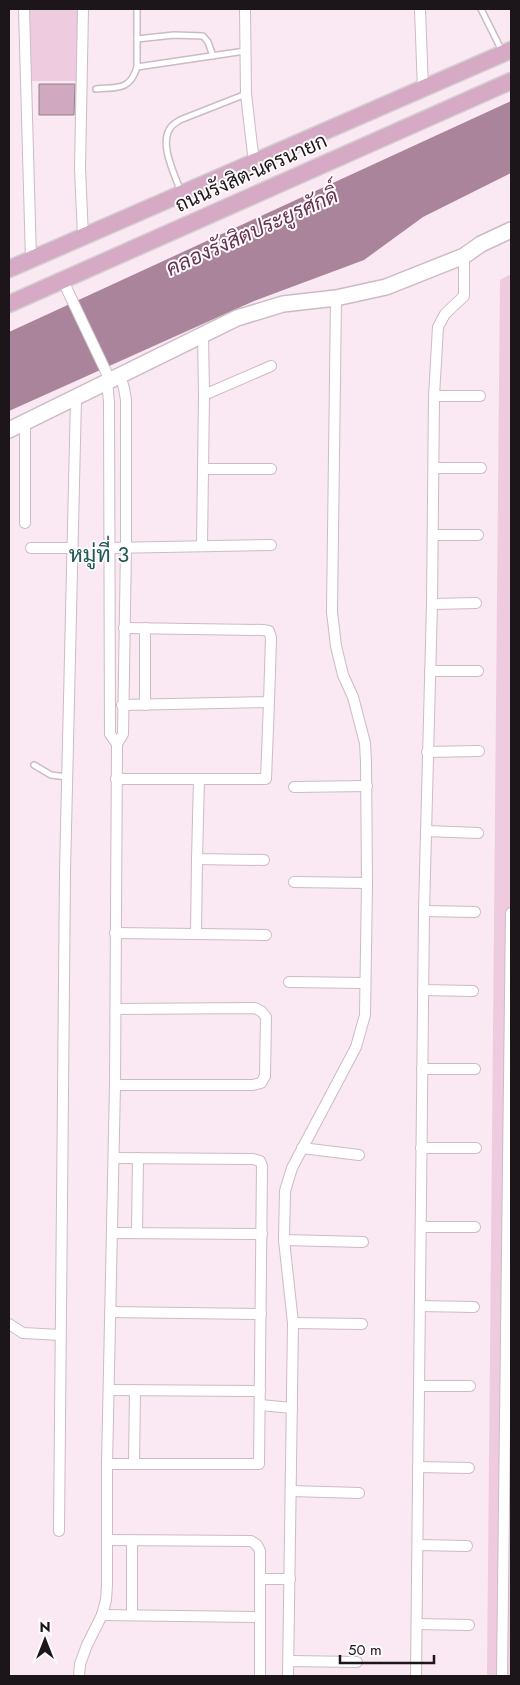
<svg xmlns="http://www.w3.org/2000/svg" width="520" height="1685" font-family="Jost,Sarabun,sans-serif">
  <rect width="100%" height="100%" fill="#fae8f3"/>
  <!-- green -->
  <g fill="#eecbdf">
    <rect x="25" y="9" width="54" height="72"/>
    <path d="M511 274V1676H487L500 280Z"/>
  </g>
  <!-- water -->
  <path fill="#a9849a" d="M511 101V173L423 217 364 260 254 301 9 411V332Z"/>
  <!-- building -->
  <path fill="#d0a8c0" stroke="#92828b" d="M39 84H75L74 115H39Z"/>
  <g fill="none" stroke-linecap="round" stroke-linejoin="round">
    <defs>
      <g id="lane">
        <path d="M481 9 502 51"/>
        <path d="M137 39 174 35 203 36 208 42 213 56"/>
        <path d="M137 67 245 51"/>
        <path d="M96 89C117 87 130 91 137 67V9"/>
        <path d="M181 192C175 175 158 143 171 127 173 124 177 122 180 120L246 94"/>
        <path d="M34 765 51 775 67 777"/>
      </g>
      <g id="street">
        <path d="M24 9 31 260"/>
        <path d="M83 9 80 168 83 237"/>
        <path d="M245 9 246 94 254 163"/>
        <path d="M420 9 423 90"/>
        <path d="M63 281 110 380"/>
        <path d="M203 335 204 395"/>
        <path d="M107 381 109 402 110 734 117 744"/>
        <path d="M434 396H480"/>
        <path d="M434 468H481"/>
        <path d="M204 469H271"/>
        <path d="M25 523V422"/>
        <path d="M433 535H478"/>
        <path d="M202 545 204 395 271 366"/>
        <path d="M31 548H72"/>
        <path d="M109 548 271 545"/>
        <path d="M432 604 476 603"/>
        <path d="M145 628V705"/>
        <path d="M430 671H478"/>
        <path d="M122 705 269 702 271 638 269 631 263 630 124 628"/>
        <path d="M427 752 479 751"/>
        <path d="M116 779H266L269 702"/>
        <path d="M199 779 197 859 264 860"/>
        <path d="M294 787 367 786"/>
        <path d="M426 831 478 833"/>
        <path d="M294 882 367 883"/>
        <path d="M424 911 475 912"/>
        <path d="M115 933 266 935"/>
        <path d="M196 934 197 859"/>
        <path d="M289 982 365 983"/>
        <path d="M423 990 473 991"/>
        <path d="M422 1069H475"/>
        <path d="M115 1085H253L261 1083 265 1076 266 1017 261 1011 255 1008 116 1009"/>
        <path d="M302 1148 359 1155"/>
        <path d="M421 1148H476"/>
        <path d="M421 1227H475"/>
        <path d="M112 1233 262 1234"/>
        <path d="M137 1233 138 1158"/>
        <path d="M284 1240 363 1242"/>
        <path d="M420 1306 474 1307"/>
        <path d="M110 1312 261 1314"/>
        <path d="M293 1323 362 1324"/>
        <path d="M9 1324 23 1333 60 1335"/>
        <path d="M419 1386H470"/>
        <path d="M109 1390 260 1391"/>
        <path d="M260 1405 292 1408"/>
        <path d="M107 1464H259L262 1166 260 1161 253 1159 114 1158"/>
        <path d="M134 1464 135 1390"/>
        <path d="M418 1467 469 1468"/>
        <path d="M291 1491 359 1493"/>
        <path d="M59 1531 65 872 76 398"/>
        <path d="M108 1540 251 1541 257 1545 260 1551V1676"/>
        <path d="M132 1541V1615"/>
        <path d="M418 1545 467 1546"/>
        <path d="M260 1579H290"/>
        <path d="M102 1615 260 1617"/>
        <path d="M417 1624 469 1625"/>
        <path d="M289 1661 357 1662"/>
        <path d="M79 1676 80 1664 87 1645 102 1615 106 1600 107 1585V1464L115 1085 117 744 123 734 126 548V400L124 388 120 376"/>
        <path d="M288 1676 293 1323 284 1240 285 1191 292 1168 356 1047 365 1015 367 883 366 761 365 743 353 697 343 675 336 646 332 612 336 298"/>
        <path d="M416 1676 424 911 432 604 434 396 438 327 445 314 464 296V256"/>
        <path d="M502 1676 511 913"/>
      </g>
      <path id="secondary" d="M9 430 237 318 283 304 336 298 386 287 464 256 481 244 511 230"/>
      <g id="primary">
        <path d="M9 269 511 50"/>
        <path d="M9 304 511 81"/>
      </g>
    </defs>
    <!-- lane casing -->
    <use href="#lane" stroke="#ccbbc5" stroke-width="8"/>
    <!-- street casing -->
    <use href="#street" stroke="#ccbbc5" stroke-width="12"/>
    <!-- secondary casing -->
    <use href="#secondary" stroke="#ccbbc5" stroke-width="18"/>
    <!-- primary casing -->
    <use href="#primary" stroke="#d2d0d1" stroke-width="19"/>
    <!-- lane -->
    <use href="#lane" stroke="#fff" stroke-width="5"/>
    <!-- street -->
    <use href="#street" stroke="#fff" stroke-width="10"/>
    <!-- secondary -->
    <use href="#secondary" stroke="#fff" stroke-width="15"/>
    <!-- primary -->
    <use href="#primary" stroke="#d6a9c5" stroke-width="16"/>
  </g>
  <g text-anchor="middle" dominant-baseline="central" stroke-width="4" stroke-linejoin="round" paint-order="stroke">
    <!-- street labels -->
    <g font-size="20" fill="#1c161a" stroke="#fefafc">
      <text transform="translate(251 173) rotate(-24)">ถนนรังสิต-นครนายก</text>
    </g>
    <!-- water labels -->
    <g font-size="21" font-style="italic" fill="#643253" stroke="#fefafc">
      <text transform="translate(252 232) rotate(-24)">คลองรังสิตประยูรศักดิ์</text>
    </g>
    <!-- quarter labels -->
    <g font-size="22" fill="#205a58" stroke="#fefafc">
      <text x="99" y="554">หมู่ที่ 3</text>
    </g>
  </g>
  <!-- border -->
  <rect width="520" height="1685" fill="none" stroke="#1c161a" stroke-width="20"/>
  <!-- north arrow -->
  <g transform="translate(45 1640)" stroke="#fefafc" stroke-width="4" paint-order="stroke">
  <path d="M0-4L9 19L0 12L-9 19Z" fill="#1c161a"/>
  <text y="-8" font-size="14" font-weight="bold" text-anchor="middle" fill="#1c161a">N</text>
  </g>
  <!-- scale -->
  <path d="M340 1655v8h94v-8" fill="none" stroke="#1c161a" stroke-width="2.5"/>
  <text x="348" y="1655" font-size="15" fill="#1c161a" stroke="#fefafc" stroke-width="4" paint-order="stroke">50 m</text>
</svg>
